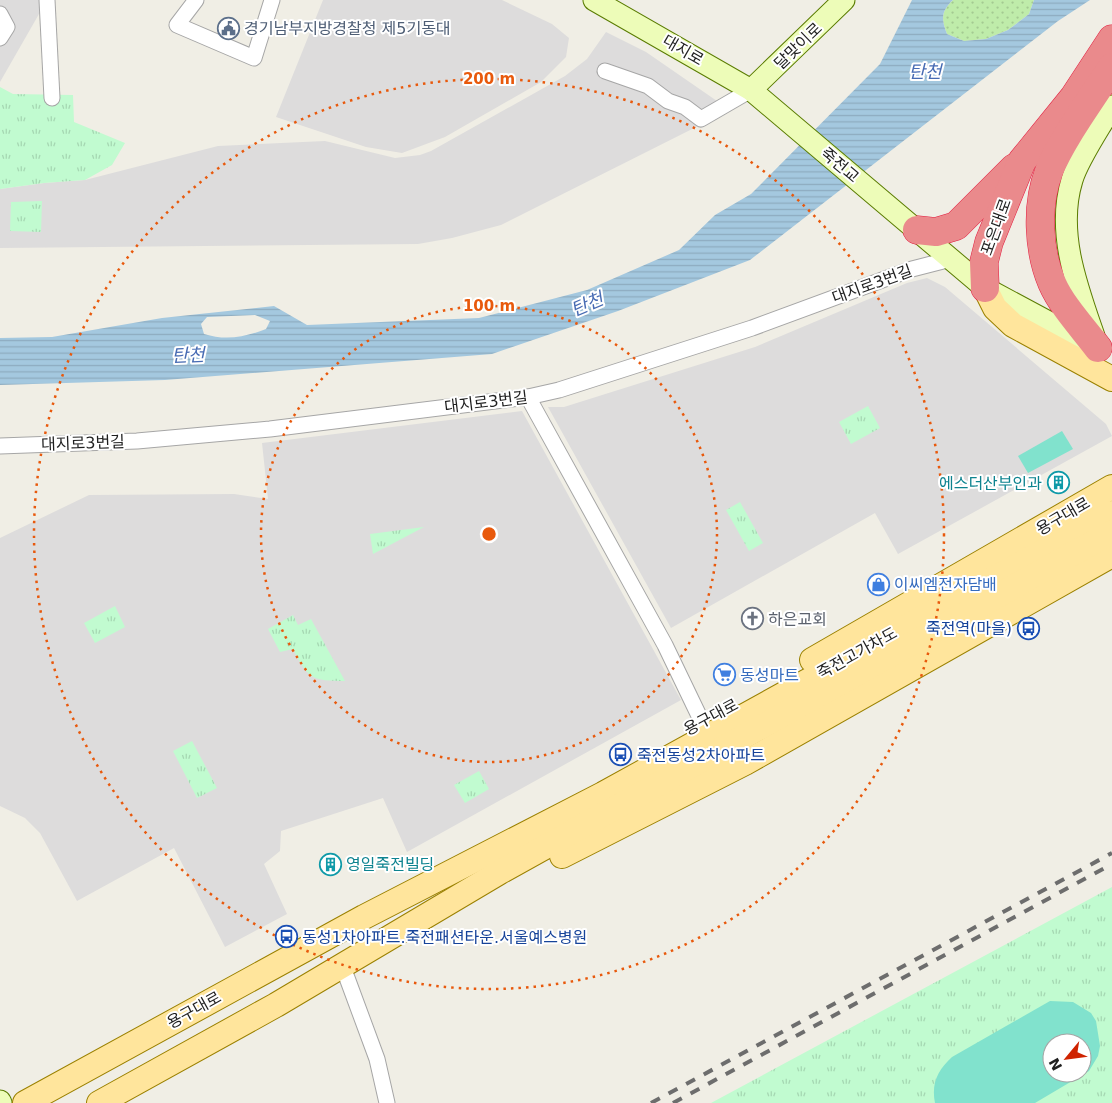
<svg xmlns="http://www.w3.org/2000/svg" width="1112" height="1103" font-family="'DejaVu Sans','Noto Sans KR',sans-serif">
  <defs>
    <pattern id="grass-dots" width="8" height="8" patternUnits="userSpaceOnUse" patternTransform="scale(1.25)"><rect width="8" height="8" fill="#bfecaa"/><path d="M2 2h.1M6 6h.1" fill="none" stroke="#a4ca92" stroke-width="1.8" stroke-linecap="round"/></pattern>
    <pattern id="park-tufts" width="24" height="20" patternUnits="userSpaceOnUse" patternTransform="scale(1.25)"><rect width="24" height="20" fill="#c1fbd0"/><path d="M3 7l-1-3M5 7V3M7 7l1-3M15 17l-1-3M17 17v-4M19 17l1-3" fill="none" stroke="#a5d7b2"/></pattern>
    <pattern id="water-rules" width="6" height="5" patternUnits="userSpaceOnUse" patternTransform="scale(1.25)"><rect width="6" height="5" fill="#a4c8df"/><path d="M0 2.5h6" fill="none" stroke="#8dabbf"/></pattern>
  </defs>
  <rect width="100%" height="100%" fill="#f0eee5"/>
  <!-- residential -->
  <g fill="#dddcdc">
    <path d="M0 0H47L0 82Z"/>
    <path d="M323 0H502L552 24 569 38 566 57 541 82 445 137 402 153 366 147 276 117Z"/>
    <path d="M606 32 646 52 730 110 501 225 452 238 418 244 0 248V189L44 183 85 180 218 146 325 141 395 158 420 155 431 151 565 76 587 59Z"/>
    <path d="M927 278 945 287 1106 424 1112 436 898 554 875 513 671 628 548 407H564L755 347 907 283Z"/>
    <path d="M522 411 681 700 407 852 383 798 281 831 280 851 264 864 287 914 225 947 174 848 77 901 40 833 25 818 0 806V538L89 495 234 494 268 499 262 443Z"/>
  </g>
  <!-- grass -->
  <path fill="url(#grass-dots)" d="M953 0H1034L1029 14 1008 30 986 39 964 41 947 34C941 19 941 11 953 0Z"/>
  <!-- park -->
  <g fill="url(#park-tufts)" fill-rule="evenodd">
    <path d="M0 87 13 94 73 95 74 122 125 143 112 165 85 180 44 183 0 189Z"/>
    <path d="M42 201 41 232 10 231 11 202Z"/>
    <path d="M868 406 880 428 851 444 839 422Z"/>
    <path d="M740 502 763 543 749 551 726 510Z"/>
    <path d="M424 527 373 554 370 534Z"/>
    <path d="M115 606 125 627 95 643 84 623Z"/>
    <path d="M293 615 298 625 311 619 345 681C312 681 308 679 293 649L280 652 268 629Z"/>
    <path d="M192 741 217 788 197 798 173 751Z"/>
    <path d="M479 771 489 789 465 803 454 785Z"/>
    <path d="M1112 887V1103H711ZM1052 1043H1082V1073H1052Z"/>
  </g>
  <!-- pitch -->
  <g fill="#81e2cd" fill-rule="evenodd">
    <path d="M1062 431 1073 449 1028 473 1018 456Z"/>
    <path d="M1050 1001 1073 1002 1091 1013 1096 1021 1100 1046 1098 1056 1089 1071 1035 1103H935C931 1083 938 1070 952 1057ZM1052 1043H1082V1073H1052Z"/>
  </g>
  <!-- water -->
  <path fill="url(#water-rules)" fill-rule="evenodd" d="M912 0H953C941 11 941 19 947 34L964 41 986 39 1008 30 1029 14 1034 0H1090L1058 21 750 260 618 311 492 354 165 380 0 385V338L52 337 162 318 274 306 307 325 479 318 587 290 679 250 715 215 751 194 880 64ZM255 315 270 321 266 329C245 337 226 341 204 334L201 324 207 317Z"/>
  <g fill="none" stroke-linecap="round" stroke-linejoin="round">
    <defs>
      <g id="street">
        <path d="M47 0 52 98"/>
        <path d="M196 0 177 25 254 58 272 0"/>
        <path d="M0 14 7 27 0 38"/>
        <path d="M605 71 648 86 668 101 685 107 701 119 751 90"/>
        <path d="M528 397 665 645 702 722"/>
        <path d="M0 446 137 441 270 429 528 397 559 390 752 328 912 269 951 259"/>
        <path d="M343 967 377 1059 387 1103"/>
      </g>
      <g id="secondary">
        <path d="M594 0 751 90 985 288 1093 346"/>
        <path d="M751 90 844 0"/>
        <path d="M1094 336C1077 287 1056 232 1072 180 1078 159 1101 126 1112 106"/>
        <path d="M0 1101 1 1103"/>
      </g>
      <g id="primary">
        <path d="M985 288 995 308 1013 325 1112 379"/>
        <path d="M812 660 1112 487"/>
        <path d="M562 856 745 763 1112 555"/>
        <path d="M25 1103 364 917 603 794 1112 513"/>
        <path d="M99 1103 276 1005 500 872 1112 532"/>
      </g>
      <g id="highway">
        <path d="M917 230 936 232 956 226 1014 168"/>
        <path d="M985 288 984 262 989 242 1022 161 1074 97 1112 39"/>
        <path d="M1098 348C1083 328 1062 306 1052 283 1038 250 1036 205 1049 171 1063 137 1092 99 1112 67"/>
      </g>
    </defs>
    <!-- street casing -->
    <use href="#street" stroke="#a6a6a6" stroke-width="17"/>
    <!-- secondary casing -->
    <use href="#secondary" stroke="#5a7c01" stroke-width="23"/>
    <!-- primary casing -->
    <use href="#primary" stroke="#9b8100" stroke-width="26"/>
    <!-- highway casing -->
    <use href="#highway" stroke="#e21f41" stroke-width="29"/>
    <!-- street -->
    <use href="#street" stroke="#fff" stroke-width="15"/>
    <!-- secondary -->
    <use href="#secondary" stroke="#edfcb8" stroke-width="21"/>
    <!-- primary -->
    <use href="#primary" stroke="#ffe59c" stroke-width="24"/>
    <!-- highway -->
    <use href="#highway" stroke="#ea8a8c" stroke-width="28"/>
    <!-- rail -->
    <g stroke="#6d6d6d" stroke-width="4" stroke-dasharray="10 10" stroke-linecap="butt">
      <path d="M651 1103 1112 853"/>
      <path d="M673 1103 1112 864"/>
    </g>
  </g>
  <!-- distance rings -->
  <g fill="none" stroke="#e8590c" stroke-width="2.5" stroke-dasharray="2.5 5">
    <circle cx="489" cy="534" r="228"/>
    <circle cx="489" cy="534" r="455"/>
  </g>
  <!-- icons -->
  <defs>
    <symbol id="civic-ring" viewBox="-11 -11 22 22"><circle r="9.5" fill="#fff" stroke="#5c6f8a" stroke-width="1.5"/><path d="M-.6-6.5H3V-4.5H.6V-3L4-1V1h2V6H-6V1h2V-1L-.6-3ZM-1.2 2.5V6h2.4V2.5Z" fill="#5c6f8a"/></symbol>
    <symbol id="building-ring" viewBox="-11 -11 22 22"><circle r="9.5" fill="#fff" stroke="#0f9aa8" stroke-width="1.5"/><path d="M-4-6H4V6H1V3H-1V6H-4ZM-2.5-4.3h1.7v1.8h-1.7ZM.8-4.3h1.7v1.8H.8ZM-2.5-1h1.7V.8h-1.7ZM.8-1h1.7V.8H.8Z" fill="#0f9aa8"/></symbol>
    <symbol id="shop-ring" viewBox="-11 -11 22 22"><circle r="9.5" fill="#fff" stroke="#3f7fe0" stroke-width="1.5"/><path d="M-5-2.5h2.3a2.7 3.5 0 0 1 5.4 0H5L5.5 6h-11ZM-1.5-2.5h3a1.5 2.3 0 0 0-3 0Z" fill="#3f7fe0"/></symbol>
    <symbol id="church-ring" viewBox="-11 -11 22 22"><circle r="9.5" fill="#fff" stroke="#6b7280" stroke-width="1.5"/><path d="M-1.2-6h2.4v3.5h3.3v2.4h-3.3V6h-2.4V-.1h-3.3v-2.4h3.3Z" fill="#6b7280"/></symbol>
    <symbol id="bus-ring" viewBox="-11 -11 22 22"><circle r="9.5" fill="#fff" stroke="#1a4fb4" stroke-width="1.5"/><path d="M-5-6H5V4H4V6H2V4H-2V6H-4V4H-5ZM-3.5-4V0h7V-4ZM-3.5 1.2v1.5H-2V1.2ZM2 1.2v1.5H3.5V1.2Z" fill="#1a4fb4"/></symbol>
    <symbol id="supermarket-ring" viewBox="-11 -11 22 22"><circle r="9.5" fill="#fff" stroke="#3f7fe0" stroke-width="1.5"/><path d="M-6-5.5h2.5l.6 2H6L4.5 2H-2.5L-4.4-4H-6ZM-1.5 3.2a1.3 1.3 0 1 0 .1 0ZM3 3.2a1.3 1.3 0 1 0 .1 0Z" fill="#3f7fe0"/></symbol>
  </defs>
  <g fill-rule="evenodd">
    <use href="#civic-ring" x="216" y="16" width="25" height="25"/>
    <use href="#building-ring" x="1046" y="470" width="25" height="25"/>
    <use href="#shop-ring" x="866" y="572" width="25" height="25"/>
    <use href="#church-ring" x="740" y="606" width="25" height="25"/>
    <use href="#bus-ring" x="1016" y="616" width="25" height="25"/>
    <use href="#supermarket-ring" x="712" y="662" width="25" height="25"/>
    <use href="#bus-ring" x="608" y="742" width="25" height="25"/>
    <use href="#building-ring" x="318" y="852" width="25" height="25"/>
    <use href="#bus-ring" x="274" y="924" width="25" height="25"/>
  </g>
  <g text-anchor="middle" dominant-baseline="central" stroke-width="4" stroke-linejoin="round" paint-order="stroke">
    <!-- service labels -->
    <g font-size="16" fill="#4e5e75" stroke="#fff" text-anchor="start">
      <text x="244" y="28">경기남부지방경찰청 제5기동대</text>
    </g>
    <!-- street labels -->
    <g font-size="16" fill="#1f1f1f" stroke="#fff">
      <text transform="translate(798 46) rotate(-44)">달맞이로</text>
      <text transform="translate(683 50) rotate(30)">대지로</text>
      <text transform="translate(840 165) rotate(40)">죽전교</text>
      <text transform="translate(996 227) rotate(-70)">포은대로</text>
      <text transform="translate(872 284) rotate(-20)">대지로3번길</text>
      <text transform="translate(486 402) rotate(-7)">대지로3번길</text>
      <text transform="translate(83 443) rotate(-2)">대지로3번길</text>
      <text transform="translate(1063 516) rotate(-30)">용구대로</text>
      <text transform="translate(857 653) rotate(-29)">죽전고가차도</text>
      <text transform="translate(711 717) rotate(-28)">용구대로</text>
      <text transform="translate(194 1010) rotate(-29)">용구대로</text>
    </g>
    <!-- culture labels -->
    <g font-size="16" fill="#0d838f" stroke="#fff" text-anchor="end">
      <text x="1042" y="483">에스더산부인과</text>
      <text x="346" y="864" text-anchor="start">영일죽전빌딩</text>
    </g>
    <!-- shop labels -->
    <g font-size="16" fill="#366cbe" stroke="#fff" text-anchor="start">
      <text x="894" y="584">이씨엠전자담배</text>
      <text x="740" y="675">동성마트</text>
    </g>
    <!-- worship labels -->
    <g font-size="16" fill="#5b616d" stroke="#fff" text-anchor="start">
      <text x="768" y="619">하은교회</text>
    </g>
    <!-- transit labels -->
    <g font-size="16" fill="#164399" stroke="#fff" text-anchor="start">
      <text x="1012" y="628" text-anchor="end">죽전역(마을)</text>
      <text x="637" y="755">죽전동성2차아파트</text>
      <text x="302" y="937">동성1차아파트.죽전패션타운.서울예스병원</text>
    </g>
    <!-- water labels -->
    <g font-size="18" font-style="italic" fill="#476bb3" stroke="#fff">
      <text x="925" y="71">탄천</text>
      <text transform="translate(587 304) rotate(-23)">탄천</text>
      <text transform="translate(188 355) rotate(-2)">탄천</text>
    </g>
  </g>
  <circle cx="489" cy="534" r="8" fill="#e8590c" stroke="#fff" stroke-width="2.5"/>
  <g font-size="15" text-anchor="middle" font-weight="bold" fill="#e8590c" stroke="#fff" stroke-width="4" stroke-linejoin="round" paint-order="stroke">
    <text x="489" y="84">200 m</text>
    <text x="489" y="311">100 m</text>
  </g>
  <!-- north arrow -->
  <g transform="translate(1067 1058) rotate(241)"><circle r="24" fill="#ffffff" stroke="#a5a5a5"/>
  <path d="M0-4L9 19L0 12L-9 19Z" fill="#cf2300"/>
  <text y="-8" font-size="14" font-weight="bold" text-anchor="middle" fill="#1f1f1f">N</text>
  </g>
</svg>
